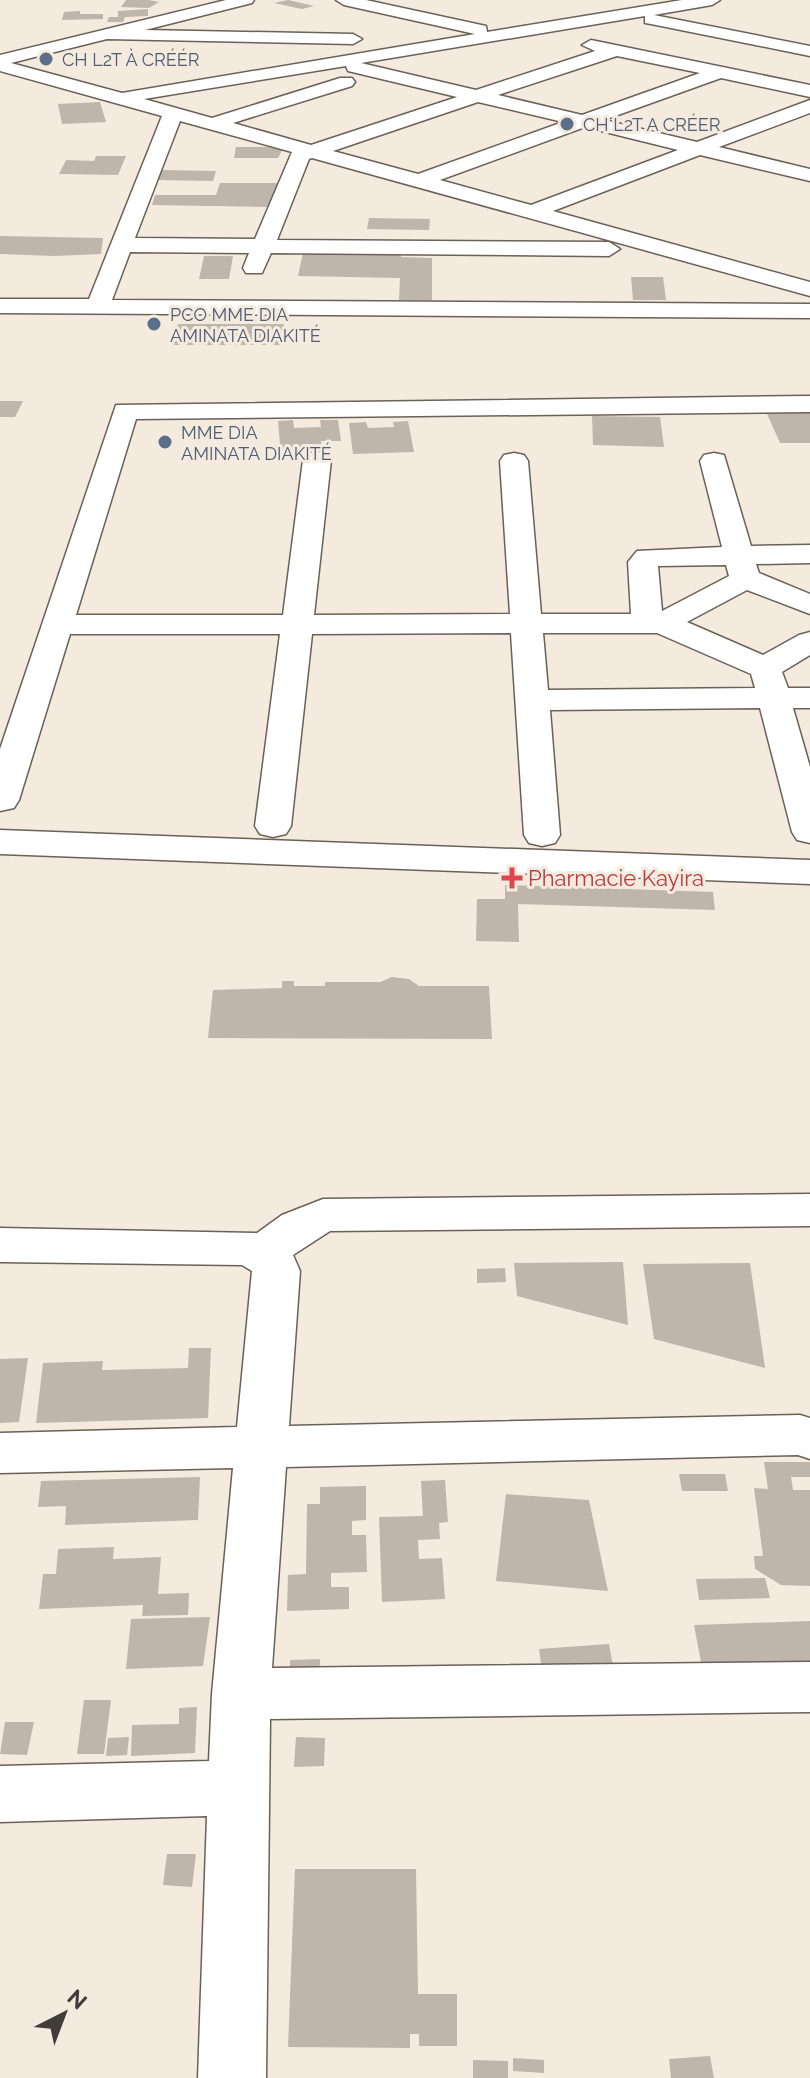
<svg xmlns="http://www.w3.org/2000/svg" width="810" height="2078" font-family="Raleway,sans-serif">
  <rect width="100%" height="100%" fill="#f4eade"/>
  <!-- building -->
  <g fill="#bfb5aa">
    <path d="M126 0H149L159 2 149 8 121 7Z"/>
    <path d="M288 0 314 6 302 9 274 3Z"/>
    <path d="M148 9V16L125 17 123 22H107L109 17H118V11Z"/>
    <path d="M80 11V14H103V19L62 20 64 12Z"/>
    <path d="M100 102 106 122 62 124 58 104Z"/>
    <path d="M236 147H271L282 150 278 158H234Z"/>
    <path d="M96 156H126L118 175 59 174 66 160 94 161Z"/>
    <path d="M161 170 216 171 213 181 156 180Z"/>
    <path d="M220 183H280L274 207 152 205 155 195H216Z"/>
    <path d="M369 218 430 219 429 230 367 229Z"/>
    <path d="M0 236 103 238 101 254 55 256 0 254Z"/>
    <path d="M303 253 401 254V257L432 258V300H399L400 278 298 276Z"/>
    <path d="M204 256H233L229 279H199Z"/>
    <path d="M631 277H663L666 300H633Z"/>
    <path d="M178 324H284L282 345H174Z"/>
    <path d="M0 401H23L15 417H0Z"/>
    <path d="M764 407H810V443H780Z"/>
    <path d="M592 416 660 417 664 447 593 445Z"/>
    <path d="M293 420 294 428 321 427 320 420H338L341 441H321L323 454 281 456 278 421Z"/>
    <path d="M408 421 414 452 353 454 349 423 366 422 368 428 394 427 393 422Z"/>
    <path d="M505 885 713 892 715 910 518 904 519 942 476 941 477 899H505Z"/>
    <path d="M392 977 409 979 419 986H489L492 1039 208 1038 213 990 282 988V981H294V986H325V982H380Z"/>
    <path d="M623 1262 628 1325 517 1296 514 1263Z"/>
    <path d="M750 1263 765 1368 654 1339 643 1264Z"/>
    <path d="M505 1268 506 1282 477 1283V1269Z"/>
    <path d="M189 1348H211L208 1418 36 1423 43 1363 103 1361 102 1370 188 1368Z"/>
    <path d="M28 1358 19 1422 0 1423V1359Z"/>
    <path d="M764 1462H810V1477H791L793 1490H810V1586L781 1585 755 1569 754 1556H763L754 1488 768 1489Z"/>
    <path d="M679 1474H725L728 1491H682Z"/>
    <path d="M200 1477 198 1520 65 1525 66 1506 38 1507 41 1481Z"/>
    <path d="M445 1480 448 1522 439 1523 440 1539 418 1540 419 1559 442 1558 445 1599 382 1602 379 1517 423 1516 421 1481Z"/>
    <path d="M366 1486V1520L352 1521V1535H366L367 1572 331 1573V1587H349V1609L287 1611 288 1575 306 1574 307 1504H320V1487Z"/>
    <path d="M506 1494 589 1500 608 1591 496 1581Z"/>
    <path d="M114 1547 113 1559 161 1557 158 1594 189 1593 188 1615 142 1616 143 1605 39 1609 43 1574H56L58 1549Z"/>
    <path d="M765 1578 770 1598 699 1600 696 1579Z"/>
    <path d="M210 1617 203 1666 126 1669 131 1619Z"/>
    <path d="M810 1621V1675L704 1678 694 1625Z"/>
    <path d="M609 1644 614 1671 543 1677 539 1649Z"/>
    <path d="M320 1659 319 1686 290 1687V1660Z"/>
    <path d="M84 1700H111L104 1754H77Z"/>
    <path d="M197 1707 195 1753 131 1756 132 1725 179 1724V1708Z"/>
    <path d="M5 1722H34L27 1755 0 1754Z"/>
    <path d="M129 1737 127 1755 106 1756 108 1738Z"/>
    <path d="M296 1737 325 1738 324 1766 294 1767Z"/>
    <path d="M167 1854H196L192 1887 163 1885Z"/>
    <path d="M295 1869H416L418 1994H457V2046H419V2034H410V2048L288 2047Z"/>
    <path d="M710 2056 714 2078H671L669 2059Z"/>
    <path d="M513 2058 544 2060V2073L513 2071Z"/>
    <path d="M473 2060 508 2061V2078H473Z"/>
  </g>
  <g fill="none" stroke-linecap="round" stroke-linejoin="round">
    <defs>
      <g id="minor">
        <path d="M226 0H254L252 3 145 30 353 34 362 39 353 44 107 39 11 63 122 93 475 34 344 5 336 0H366L486 26 487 32 682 0H720L712 5 654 15 810 46V56L651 24 645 23V16L361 63 476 90 595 51 582 45 591 40 810 85V97L721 78 604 120 697 142 810 100V113L719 147 810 169V181L700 155 553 211 810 282V296L312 158 309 159 277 240 609 242 620 249 609 256 271 253 262 273H246L243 268 249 253 130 252 112 300 810 304V318L0 313V299H89L162 116 0 71V55ZM617 56 700 73 582 115 498 95ZM346 66 348 71 457 97 311 145 233 123 352 86 355 82 352 78H340L212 118 144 99ZM478 102 563 122 418 174 333 151ZM180 121 292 152 255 239 135 238ZM585 127 678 150 531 205 440 180Z"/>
        <path d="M810 396V412L136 419 76 615H283L303 460 307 454 317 452 327 454 331 460 314 615 510 614 500 461 504 455 514 453 524 455 528 461 541 614H631L628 562 637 551 722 547 700 461 704 455 714 453 724 455 751 546 810 545V563L756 564 759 573 810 594V614L747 590 687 622 763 655 799 635 810 632V655L782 672 788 688H810V708H793L810 767V843L797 840 792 832 760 708 550 710 560 835 555 843 542 846 529 843 524 835 511 633 312 634 291 826 286 834 273 837 260 834 255 826 280 634H70L19 800 14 808 0 811V749L116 405ZM726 565 729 576 662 611 658 566ZM543 633H657L751 674 755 688 548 690Z"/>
        <path d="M810 1194V1226L330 1231 293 1255 300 1271 289 1426 800 1415 810 1418V1459L798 1455 286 1467 272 1668 810 1662V1712L270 1719 266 2078H198L207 1816 0 1822V1766L209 1761 212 1694 233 1468 0 1473V1433L237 1427 252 1271 242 1265 0 1262V1228L257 1233 282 1215 323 1199Z"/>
      </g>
      <path id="tertiary" d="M0 830 810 860V884L0 854Z"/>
    </defs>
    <!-- minor casing -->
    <use href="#minor" stroke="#6a6157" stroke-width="3"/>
    <!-- tertiary casing -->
    <use href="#tertiary" stroke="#6a6157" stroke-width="3"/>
    <!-- minor -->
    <use href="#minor" fill="#fff" fill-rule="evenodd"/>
    <!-- tertiary -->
    <use href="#tertiary" fill="#fff" fill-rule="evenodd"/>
  </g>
  <!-- markers -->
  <g fill="#5c6f8a" stroke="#f4eade" stroke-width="3">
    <circle cx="46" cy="59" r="8"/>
    <circle cx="567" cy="124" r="8"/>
    <circle cx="154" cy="324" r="8"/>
    <circle cx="165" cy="442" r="8"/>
  </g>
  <path fill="#e0444e" stroke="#f4eade" stroke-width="3" d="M508 866h8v8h8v8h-8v8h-8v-8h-8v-8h8z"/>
  <g text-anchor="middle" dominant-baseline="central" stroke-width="6" stroke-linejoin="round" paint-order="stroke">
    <!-- far-service labels -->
    <g font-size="18" fill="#4e5e75" stroke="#f4eade" text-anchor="start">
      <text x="62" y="59">CH L2T À CRÉÉR</text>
      <text x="583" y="124">CH L2T A CRÉER</text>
      <text x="170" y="314">PCO MME DIA<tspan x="170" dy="21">AMINATA DIAKITÉ</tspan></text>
      <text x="181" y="432">MME DIA<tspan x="181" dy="21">AMINATA DIAKITÉ</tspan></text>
    </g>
    <!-- health labels -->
    <g font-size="22" fill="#be3a42" stroke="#f4eade" text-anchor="start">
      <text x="528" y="878">Pharmacie Kayira</text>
    </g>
  </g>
  <!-- north arrow -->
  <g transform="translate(64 2014) rotate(42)" stroke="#f4eade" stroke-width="6" paint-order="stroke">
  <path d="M0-6L14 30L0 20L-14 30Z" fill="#403c37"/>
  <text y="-12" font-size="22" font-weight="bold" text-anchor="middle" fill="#403c37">N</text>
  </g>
</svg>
